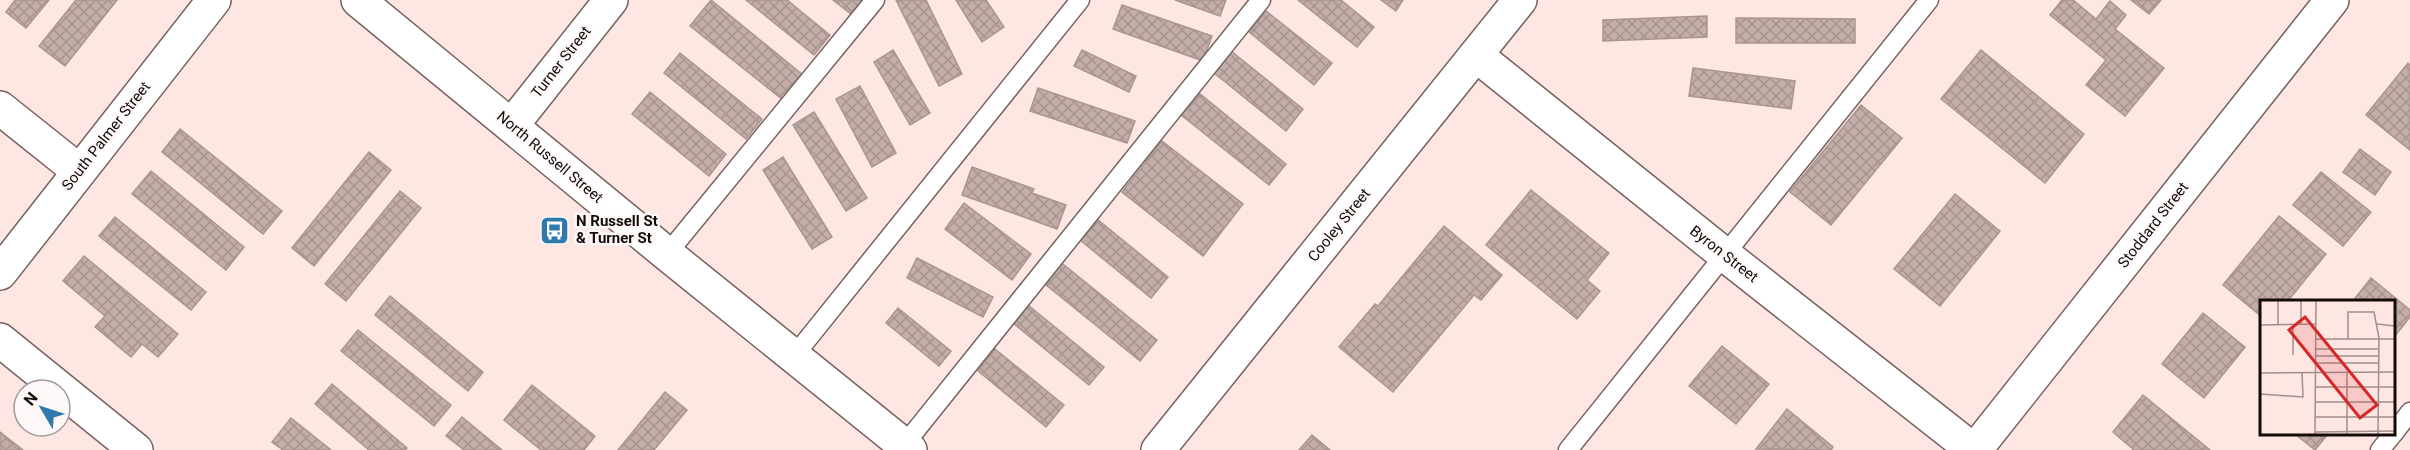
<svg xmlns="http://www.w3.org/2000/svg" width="2410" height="450" font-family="Roboto,sans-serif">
  <defs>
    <pattern id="building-cross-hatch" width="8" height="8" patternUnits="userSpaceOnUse" patternTransform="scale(1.5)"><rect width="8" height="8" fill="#c3ada8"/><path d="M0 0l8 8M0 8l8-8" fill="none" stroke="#a7948f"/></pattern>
  </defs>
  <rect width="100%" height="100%" fill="#fee6e2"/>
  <!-- building -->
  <g fill="url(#building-cross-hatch)" stroke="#ab9591" stroke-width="1.5">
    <path d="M15 0H49L26 28 6 12Z"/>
    <path d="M76 0H117L65 66 39 46Z"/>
    <path d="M711 0 803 75 783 100 690 26Z"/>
    <path d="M746 0H787L830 35 814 55Z"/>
    <path d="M833 0H864L852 15Z"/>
    <path d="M896 0H926L962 74 939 86Z"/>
    <path d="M956 0H986L1004 27 982 42Z"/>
    <path d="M1175 0H1226L1220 16Z"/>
    <path d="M1298 0H1341L1374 27 1357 47Z"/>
    <path d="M1381 0H1403L1396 11Z"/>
    <path d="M2062 0H2073L2096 19 2110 1 2126 15 2115 29 2164 68 2125 116 2086 85 2106 60 2050 15Z"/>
    <path d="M2131 0H2161L2149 14Z"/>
    <path d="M1122 5 1212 36 1203 61 1113 29Z"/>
    <path d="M1266 11 1332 63 1314 85 1249 32Z"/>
    <path d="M1707 16V37L1603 41V20Z"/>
    <path d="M1736 18 1855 19V43H1736Z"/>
    <path d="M893 50 930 113 910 125 874 62Z"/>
    <path d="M1082 50 1136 76 1129 92 1074 66Z"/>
    <path d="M1981 50 2084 134 2045 183 1941 99Z"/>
    <path d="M1231 51 1303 109 1286 131 1214 73Z"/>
    <path d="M680 53 762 119 746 139 664 73Z"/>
    <path d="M2408 63 2410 65V150L2366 115Z"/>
    <path d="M1693 68 1795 81 1791 109 1689 96Z"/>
    <path d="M860 86 896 153 872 167 836 99Z"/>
    <path d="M1038 88 1135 121 1127 143 1030 111Z"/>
    <path d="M650 92 726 154 709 176 632 114Z"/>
    <path d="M1199 93 1286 164 1269 185 1181 115Z"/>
    <path d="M1861 105 1902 138 1831 225 1790 192Z"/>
    <path d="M814 112 867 198 846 211 793 125Z"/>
    <path d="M180 129 282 211 263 234 162 152Z"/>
    <path d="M1162 141 1243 204 1203 256 1122 192Z"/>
    <path d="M2360 149 2391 172 2375 195 2343 172Z"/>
    <path d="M369 152 391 170 314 266 292 248Z"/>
    <path d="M783 157 832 237 812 249 763 170Z"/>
    <path d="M972 167 1034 189 1032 193 1066 205 1057 229 962 195Z"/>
    <path d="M151 171 244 247 226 270 132 194Z"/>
    <path d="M2321 172 2371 212 2343 246 2293 205Z"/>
    <path d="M1531 190 1609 253 1587 280 1600 291 1577 319 1486 245Z"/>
    <path d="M400 191 421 208 346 301 325 284Z"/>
    <path d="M1955 194 2000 231 1940 306 1894 269Z"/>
    <path d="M964 203 1031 254 1012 280 945 229Z"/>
    <path d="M2279 216 2326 254 2287 302H2262V317L2223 285Z"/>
    <path d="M115 217 206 292 191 310 99 236Z"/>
    <path d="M1097 219 1168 277 1151 298 1080 240Z"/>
    <path d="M1444 226 1502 275 1481 300 1474 295 1393 392 1339 347 1375 304 1378 306Z"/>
    <path d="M84 256 178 334 158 357 142 344 131 357 95 327 105 316 63 281Z"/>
    <path d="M917 258 993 297 983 317 907 278Z"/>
    <path d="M1058 260 1157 340 1140 361 1041 281Z"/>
    <path d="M2371 278 2410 310V317L2394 337V302H2352Z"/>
    <path d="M390 296 483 372 468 391 375 315Z"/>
    <path d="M1028 305 1104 367 1089 385 1013 323Z"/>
    <path d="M898 308 951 351 939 366 886 323Z"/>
    <path d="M2203 313 2245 347 2204 398 2162 364Z"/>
    <path d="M358 330 451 405 434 426 341 351Z"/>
    <path d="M1722 346 1769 384 1736 424 1689 386Z"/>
    <path d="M995 349 1064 405 1046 427 978 371Z"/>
    <path d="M332 384 407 448 405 450H369L315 404Z"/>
    <path d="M532 385 595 436 584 450H541L504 420Z"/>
    <path d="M665 392 687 410 654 450H618Z"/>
    <path d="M2143 395 2210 450H2134L2113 432Z"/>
    <path d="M1787 409 1833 447 1831 450 1756 449Z"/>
    <path d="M462 417 502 450H464L446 436Z"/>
    <path d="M291 418 331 450H283L272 442Z"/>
    <path d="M0 432 23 450H0Z"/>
    <path d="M2295 434H2328L2315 450Z"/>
    <path d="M1312 435 1330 450H1299Z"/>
  </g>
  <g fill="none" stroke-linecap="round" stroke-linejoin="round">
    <defs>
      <g id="lane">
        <path d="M667 254 875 0"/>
        <path d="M794 356 1080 0"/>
        <path d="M2394 433 2410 412"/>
        <path d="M904 445 1261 0"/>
        <path d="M1568 450 1929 0"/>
        <path d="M2380 450 2393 434"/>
      </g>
      <g id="street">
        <path d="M1476 55 1725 255 1973 450"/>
        <path d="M0 108 79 171"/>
        <path d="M512 125 611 0"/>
        <path d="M0 273 214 0"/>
        <path d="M0 340 136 450"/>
        <path d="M1158 450 1520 0"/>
        <path d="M1975 450 2332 0"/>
      </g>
      <path id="secondary" d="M358 0 667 254 910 450"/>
    </defs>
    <!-- lane casing -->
    <use href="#lane" stroke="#76625e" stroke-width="21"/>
    <!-- street casing -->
    <use href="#street" stroke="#76625e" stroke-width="36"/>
    <!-- secondary casing -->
    <use href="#secondary" stroke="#76625e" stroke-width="36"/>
    <!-- lane -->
    <use href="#lane" stroke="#fff" stroke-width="18"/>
    <!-- street -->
    <use href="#street" stroke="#fff" stroke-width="33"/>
    <!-- secondary -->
    <use href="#secondary" stroke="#fff" stroke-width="33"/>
  </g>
  <!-- icons -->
  <defs>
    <symbol id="bus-square" viewBox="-11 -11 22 22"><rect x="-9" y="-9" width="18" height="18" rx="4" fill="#2f79ad" stroke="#fdf8f7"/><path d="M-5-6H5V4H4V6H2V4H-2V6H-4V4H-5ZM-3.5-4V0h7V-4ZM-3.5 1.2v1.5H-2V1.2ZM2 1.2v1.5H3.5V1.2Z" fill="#fff"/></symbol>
  </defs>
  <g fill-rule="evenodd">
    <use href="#bus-square" x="538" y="214" width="33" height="33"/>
  </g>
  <g text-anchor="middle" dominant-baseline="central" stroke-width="5" stroke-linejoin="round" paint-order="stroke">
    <!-- street labels -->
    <g font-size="15" fill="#140c0b" stroke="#fdf8f7">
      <text transform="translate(561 62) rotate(-52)">Turner Street</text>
      <text transform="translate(106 136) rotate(-52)">South Palmer Street</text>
      <text transform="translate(550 157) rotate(40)">North Russell Street</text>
      <text transform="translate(1339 225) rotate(-51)">Cooley Street</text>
      <text transform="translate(2153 225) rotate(-52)">Stoddard Street</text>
      <text transform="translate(1724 254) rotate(38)">Byron Street</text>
    </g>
    <!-- poi labels -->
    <g font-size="15" font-weight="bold" fill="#140c0b" stroke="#fdf8f7" text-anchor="start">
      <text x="576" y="221">N Russell St<tspan x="576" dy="17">&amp; Turner St</tspan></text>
    </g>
  </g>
  <!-- overview -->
  <g transform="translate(2260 300)">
    <rect width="135" height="135" fill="#fee6e2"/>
    <path fill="none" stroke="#a08f8c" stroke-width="1.5" d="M18 0V25M41 0V25M117 24 135 26M0 25 56 24M33 25V55M56 39H135M88 39V12H114L119 38 118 135M56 49H118M56 56H119M56 63H119M0 73 135 72M56 87H135M0 94 43 97 42 72M56 102H135M55 117H135M55 132 135 131M55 135 56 0M87 135V72"/>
    <path fill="#d62828" fill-opacity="0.15" stroke="#d62828" stroke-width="3" d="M45 17 117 105 100 118 29 30Z"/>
    <rect width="135" height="135" fill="none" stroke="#140c0b" stroke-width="3"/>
  </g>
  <!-- north arrow -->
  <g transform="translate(42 408) rotate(309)"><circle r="28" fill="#fdf8f7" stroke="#a09a99" stroke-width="1.5"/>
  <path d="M0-4.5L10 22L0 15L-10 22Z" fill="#2f79ad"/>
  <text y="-9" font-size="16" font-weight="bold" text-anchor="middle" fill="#140c0b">N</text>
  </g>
</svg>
